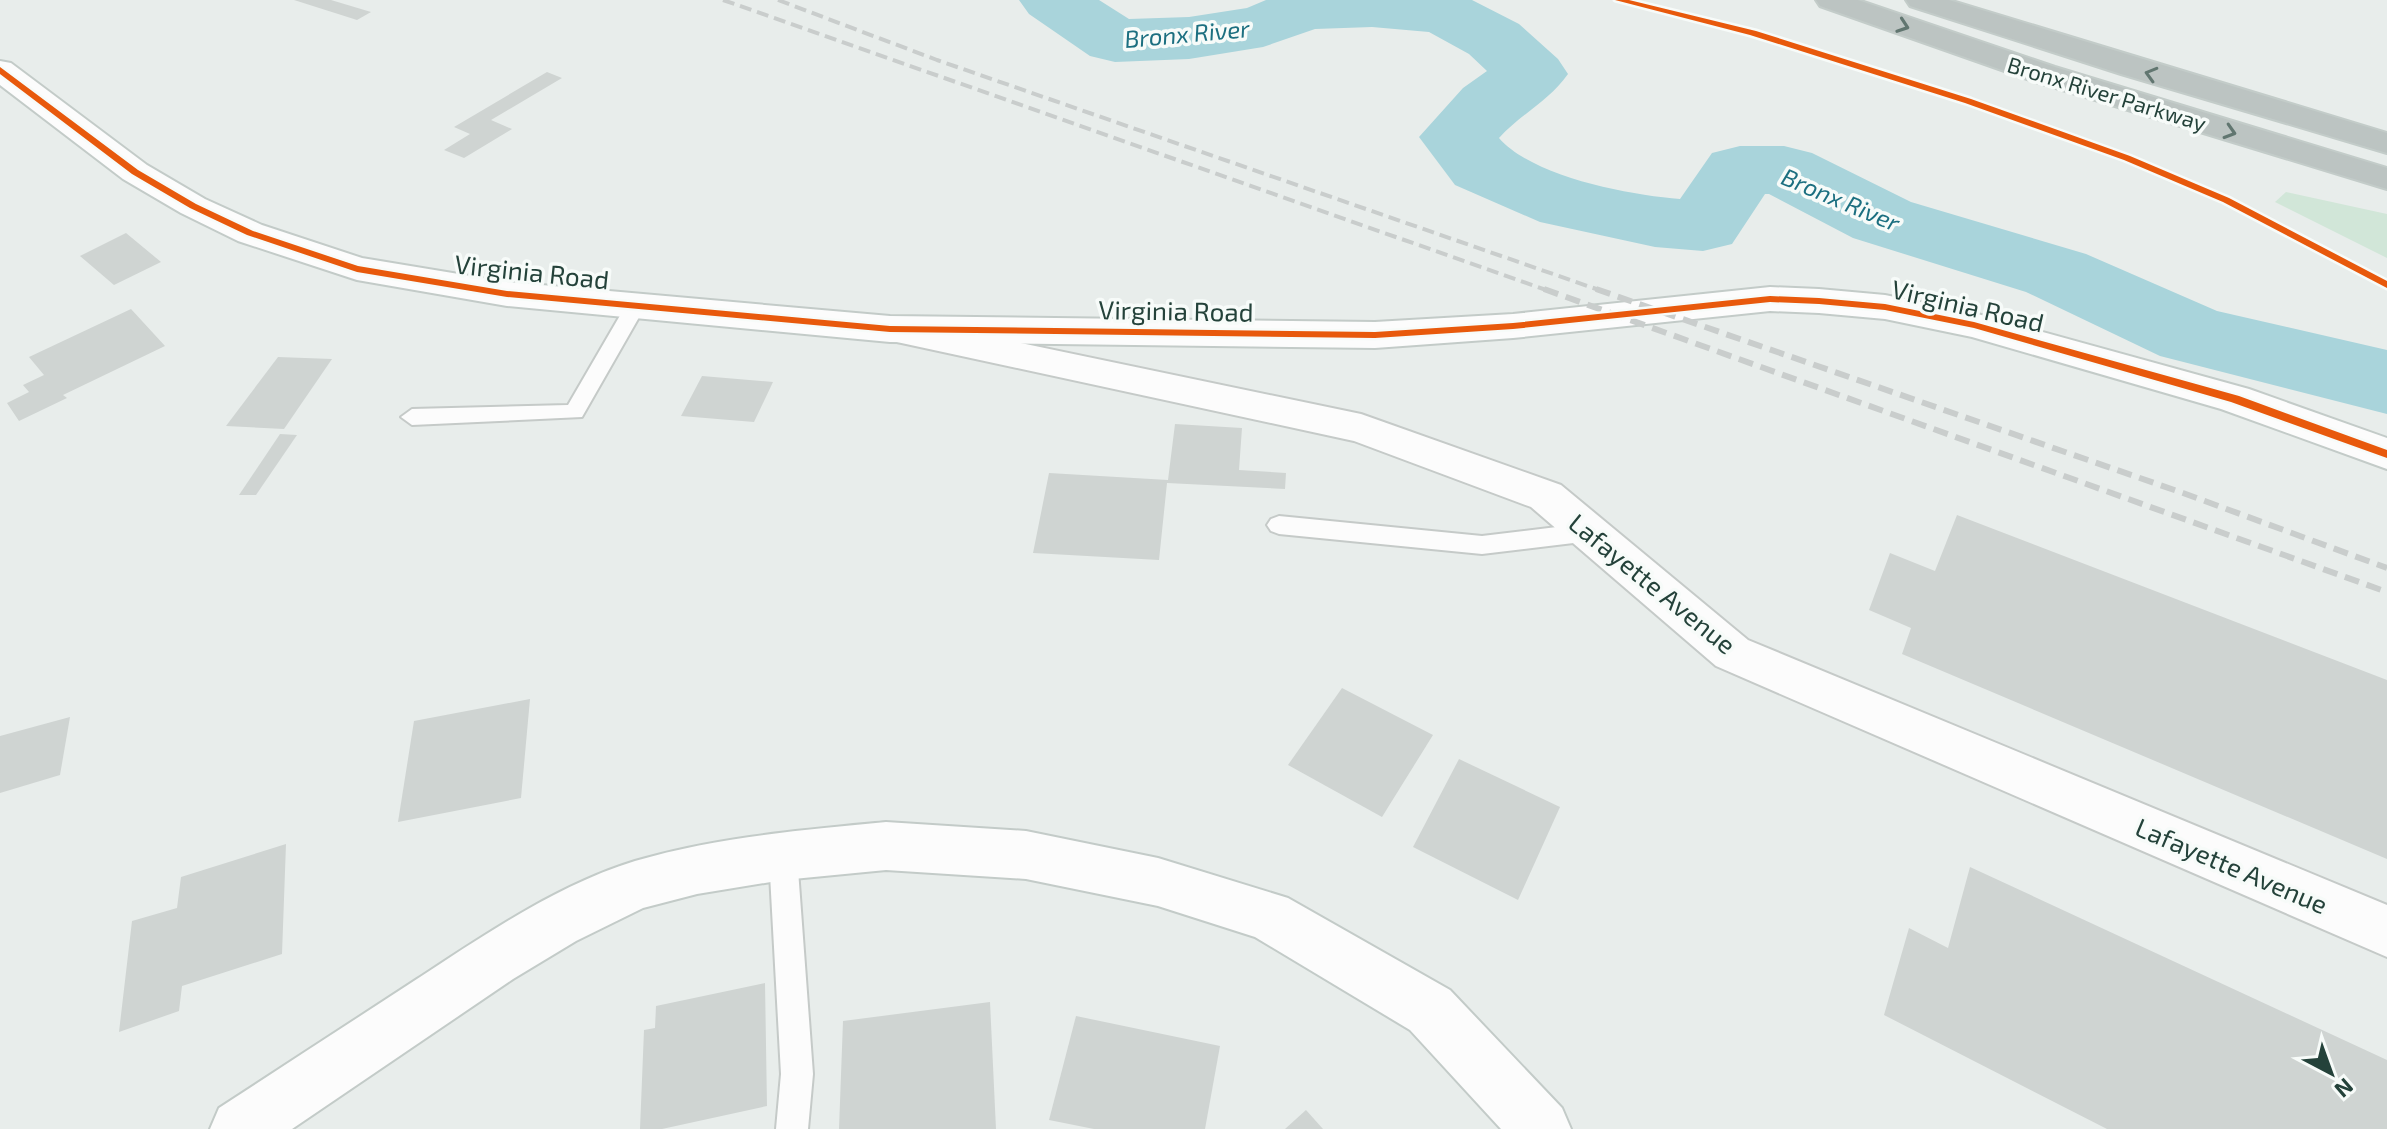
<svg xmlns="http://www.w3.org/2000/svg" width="2387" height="1129" font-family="'Exo 2',sans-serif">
  <rect width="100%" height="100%" fill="#e8edeb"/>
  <!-- green -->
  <path fill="#d1e6d8" d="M2286 192 2387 214V258L2275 202Z"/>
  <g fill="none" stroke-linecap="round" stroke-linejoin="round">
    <!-- river -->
    <path fill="#a9d4db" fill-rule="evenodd" d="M1019 0H1099L1129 19 1189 17 1247 8 1266 0H1472L1519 24 1558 59 1568 74C1550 100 1521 114 1499 138 1533 177 1629 195 1680 199L1712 153 1740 146H1784L1812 153 1911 202 2086 254 2217 311 2387 350V414L2160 356 2026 292 1853 238 1769 194H1765L1732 244 1703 251 1655 247 1540 222 1455 185 1419 137 1463 88 1487 71 1469 54 1429 32 1372 27 1315 29 1263 47 1189 59 1115 62 1090 56 1029 14Z"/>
  </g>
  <!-- building -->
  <g fill="#cfd4d2">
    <path d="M294 0H331L371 12 357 20Z"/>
    <path d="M547 72 562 78 491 120 512 129 464 158 444 150 470 134 454 127Z"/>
    <path d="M126 233 161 262 114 285 80 256Z"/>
    <path d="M131 309 165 346 63 395 67 398 19 421 7 403 29 392 23 385 44 375 29 357Z"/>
    <path d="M278 357 332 359 284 429 226 426Z"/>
    <path d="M702 376 773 382 754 422 681 416Z"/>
    <path d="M1175 424 1242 428 1239 470 1286 473 1285 489 1167 483 1159 560 1033 553 1049 473 1168 480Z"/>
    <path d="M280 434 297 435 256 495H239Z"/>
    <path d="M1957 515 2387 680V859L1902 654 1911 628 1869 610 1890 553 1935 571Z"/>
    <path d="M1342 688 1433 735 1382 817 1288 765Z"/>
    <path d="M530 699 521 798 398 822 414 721Z"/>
    <path d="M70 717 60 775 0 793V736Z"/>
    <path d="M1459 759 1560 807 1518 900 1413 847Z"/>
    <path d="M286 844 282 954 182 986 179 1011 119 1032 132 921 177 908 181 877Z"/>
    <path d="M1970 867 2387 1060V1129H2107L1884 1015 1909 928 1948 948Z"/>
    <path d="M765 983 767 1106 662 1129H640L644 1030 655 1028 656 1006Z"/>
    <path d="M990 1002 996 1129H839L843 1021Z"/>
    <path d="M1076 1016 1220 1046 1205 1129H1094L1049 1120Z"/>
    <path d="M1306 1110 1323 1129H1285Z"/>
  </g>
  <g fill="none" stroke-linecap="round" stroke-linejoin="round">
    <defs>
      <g id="lane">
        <path d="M636 298 646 305 582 417 412 425 401 417 412 409 568 405 629 300Z"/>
        <path d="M1279 516 1482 536 1590 523 1598 526 1602 532 1598 538 1590 541 1482 554 1279 534 1271 531 1267 525 1271 519Z"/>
        <path d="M783 843 793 847 797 856 813 1074 808 1129H776L781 1074 769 856 773 847Z"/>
      </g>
      <path id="street" d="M896 317 1361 414 1561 485 1748 640 2387 905V957L1716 666 1531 507 1354 441 883 339 877 330 883 321Z"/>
      <g id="secondary">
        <path d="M0 61 11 63 147 165 205 199 262 225 362 258 507 282 890 316 1375 322 1513 314 1770 287 1819 289 1885 295 1974 313 2249 389 2387 438V469L2221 409 1972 337 1885 319 1819 313 1770 311 1513 338 1375 348 890 342 507 306 357 280 238 241 181 213 123 179 0 85Z"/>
        <path d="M886 822 1026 831 1158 858 1288 898 1450 990 1562 1108 1571 1129H1501L1410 1030 1255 937 1158 906 1026 879 886 870 783 880 697 894 643 908 576 941 513 979 292 1129H210L219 1108C285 1065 351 1022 417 979 484 935 557 885 635 861 716 837 802 830 886 822Z"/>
      </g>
      <g id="highway">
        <path d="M1816 0H1858L2055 67 2387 168V189L2033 81 1820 6Z"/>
        <path d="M1906 0H1949L2387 133V153L2121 74 1910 6Z"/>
      </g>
    </defs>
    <!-- lane casing -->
    <use href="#lane" stroke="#c5cac8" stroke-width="4"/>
    <!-- street casing -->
    <use href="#street" stroke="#c5cac8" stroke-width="4"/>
    <!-- secondary casing -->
    <use href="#secondary" stroke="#c3cbc8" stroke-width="4"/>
    <!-- highway casing -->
    <use href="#highway" stroke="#c3ccc9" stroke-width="4"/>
    <!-- lane -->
    <use href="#lane" fill="#fcfcfc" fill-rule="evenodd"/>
    <!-- street -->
    <use href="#street" fill="#fcfcfc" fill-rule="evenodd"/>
    <!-- secondary -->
    <use href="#secondary" fill="#fcfcfc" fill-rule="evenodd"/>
    <!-- highway -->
    <use href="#highway" fill="#bcc4c2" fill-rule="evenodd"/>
    <!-- rail-far1 -->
    <g stroke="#c9cdcc" stroke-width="4" stroke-dasharray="12 6" stroke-linecap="butt">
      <path d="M723 0 1549 291"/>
      <path d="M778 0 937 60 1602 291"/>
    </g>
    <!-- rail -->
    <g stroke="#c9cdcc" stroke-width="6" stroke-dasharray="15 8" stroke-linecap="butt">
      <path d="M1544 289 2387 592"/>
      <path d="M1596 289 2183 493 2387 568"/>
    </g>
    <defs>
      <g id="cycleway">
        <path d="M1615 0H1629L1756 31 1971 99 2130 156 2229 198 2387 281V288L2223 202 2124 160 1965 103 1750 35Z"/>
        <path d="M0 67 138 170 196 204 253 231 358 266 507 291 890 326 1375 332 1513 323 1770 296 1819 298 1885 304 1974 322 2239 396 2387 450V458L2231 402 1974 328 1885 310 1819 304 1770 302 1513 329 1375 338 890 332 507 297 357 272 247 235 190 208 132 174 0 74Z"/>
      </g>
    </defs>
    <!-- cycleway casing -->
    <use href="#cycleway" stroke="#f7fbf9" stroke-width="5"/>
    <!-- cycleway -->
    <use href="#cycleway" fill="#e8590c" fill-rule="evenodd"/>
  </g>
  <!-- one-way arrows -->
  <defs><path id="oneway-chevron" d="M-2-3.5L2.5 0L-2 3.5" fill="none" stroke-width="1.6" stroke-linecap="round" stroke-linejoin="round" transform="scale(2)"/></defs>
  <g stroke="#617670">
    <use href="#oneway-chevron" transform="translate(1903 26) rotate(19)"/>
    <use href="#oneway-chevron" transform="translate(2151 74) rotate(-164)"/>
    <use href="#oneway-chevron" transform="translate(2230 132) rotate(17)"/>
  </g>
  <g text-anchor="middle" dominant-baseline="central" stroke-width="7" stroke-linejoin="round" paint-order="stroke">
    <!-- far-street labels -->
    <g font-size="22" fill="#24423a" stroke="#f7fbf9">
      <text transform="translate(2107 93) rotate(17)">Bronx River Parkway</text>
    </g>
    <!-- far-water labels -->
    <g font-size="24" font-style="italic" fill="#1c6f80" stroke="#f7fbf9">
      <text transform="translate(1187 33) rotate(-5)">Bronx River</text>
      <text transform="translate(1841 199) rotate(23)">Bronx River</text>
    </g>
    <!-- street labels -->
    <g font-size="26" fill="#24423a" stroke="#f7fbf9">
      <text transform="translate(532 271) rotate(6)">Virginia Road</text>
      <text transform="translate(1968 305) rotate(13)">Virginia Road</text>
      <text transform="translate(1176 310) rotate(1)">Virginia Road</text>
      <text transform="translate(1653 583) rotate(39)">Lafayette Avenue</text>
      <text transform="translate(2232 865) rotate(23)">Lafayette Avenue</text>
    </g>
  </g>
  <!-- north arrow -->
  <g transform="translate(2331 1073) rotate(139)" stroke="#f7fbf9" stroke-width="6" paint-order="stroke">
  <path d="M0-6L14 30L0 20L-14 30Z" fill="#24423a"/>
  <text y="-12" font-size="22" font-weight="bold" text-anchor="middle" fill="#24423a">N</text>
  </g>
</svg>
